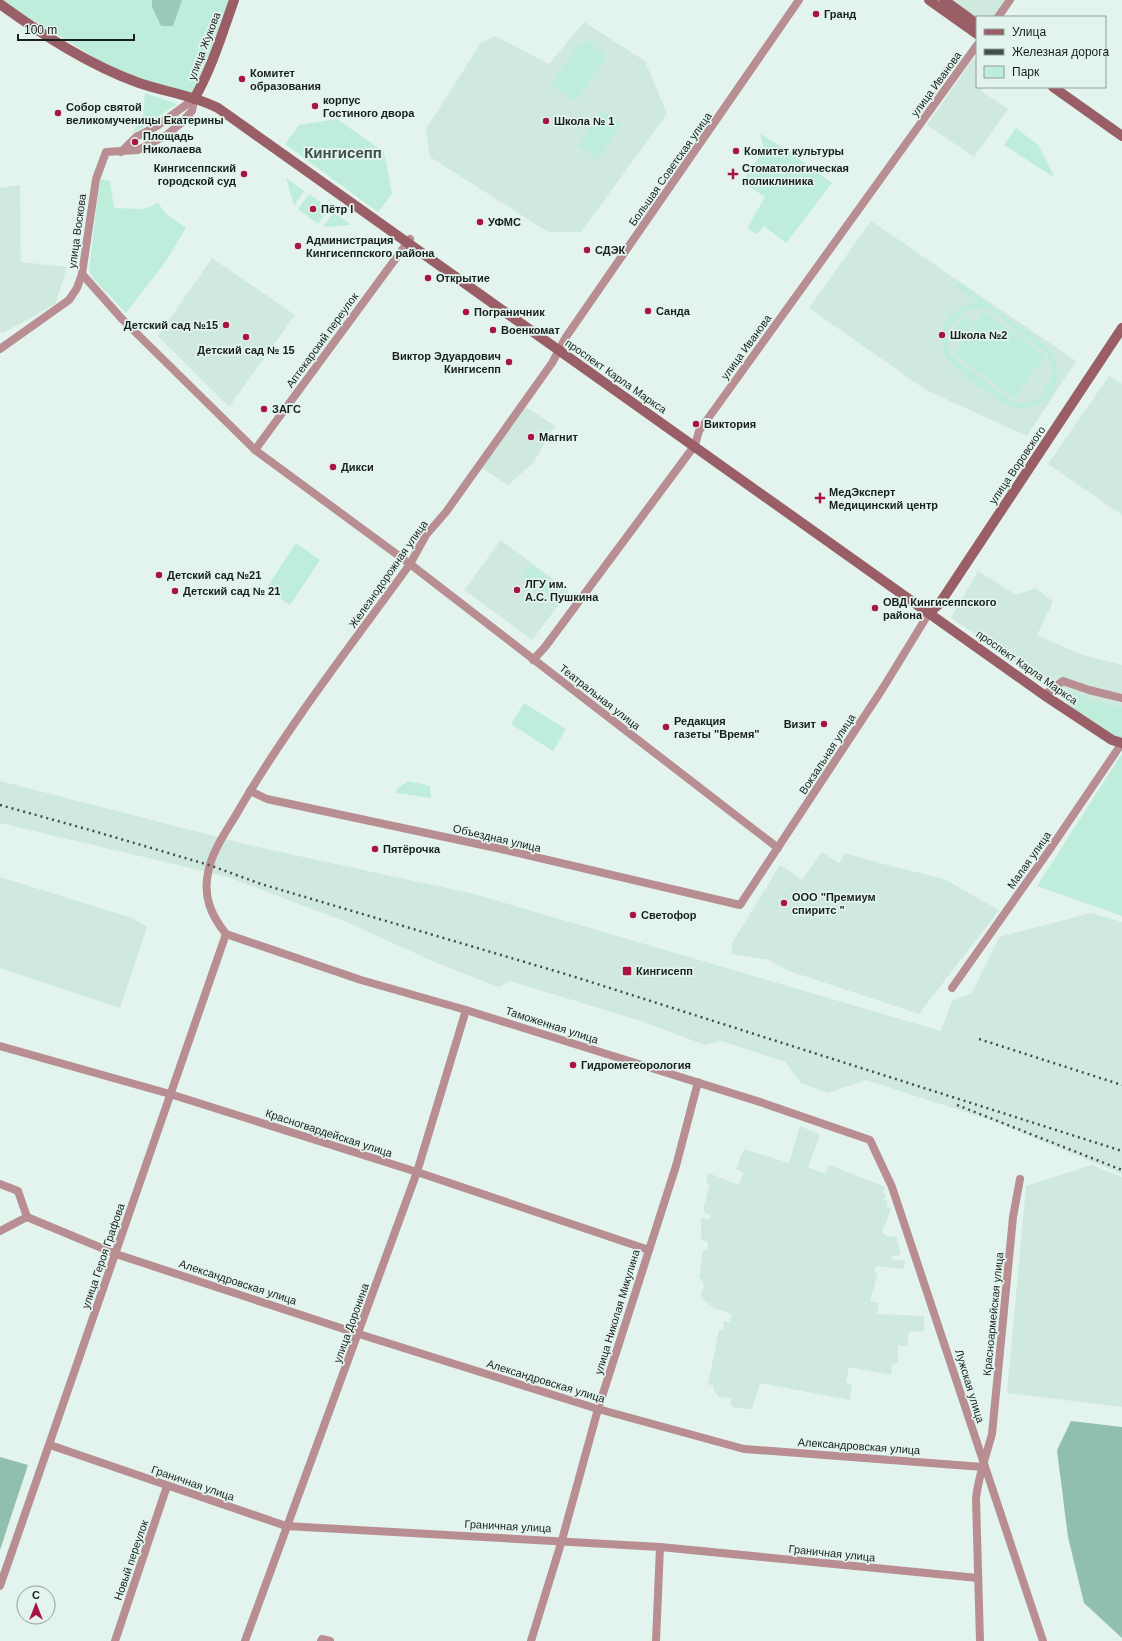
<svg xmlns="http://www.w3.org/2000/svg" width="1122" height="1641" font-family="Helvetica,sans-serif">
  <rect width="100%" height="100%" fill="#e2f4ed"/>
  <!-- built -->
  <g fill="#cfe9df">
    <path d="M929 0H1011L998 17H977V34Z"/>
    <path d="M584 22 645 61 667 114 581 232H548L430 157 426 129 481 43 495 36 549 64Z"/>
    <path d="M974 58 977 60V87H984L981 91 1008 109 974 157 927 125Z"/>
    <path d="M20 185 21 262 67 267 55 304 3 333 0 332V188Z"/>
    <path d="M871 221 1076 361 1027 436 926 390 809 308Z"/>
    <path d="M212 258 295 315 229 407 158 336Z"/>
    <path d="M1109 376 1122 384V515L1048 464Z"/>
    <path d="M526 407 555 426 533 463 508 485 482 468Z"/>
    <path d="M501 540 569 591 532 640 464 590Z"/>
    <path d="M978 571 1016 595 1036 588 1053 602 1037 635 1082 655 1122 665V737L1076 713 1058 691 951 618Z"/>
    <path d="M0 781 253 846 474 894 941 1031 952 1001 972 993 999 937 1091 913 1122 922V1174L993 1121 866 1080 828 1093 801 1083 785 1062 721 1041 705 1045 641 1021 510 981 499 987 439 964 349 923 228 877 0 823Z"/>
    <path d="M822 852 839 863 845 853 887 865 944 879 999 910 919 1014 786 970 769 960 732 954V943L780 865 802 880Z"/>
    <path d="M0 877 132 918 147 927 120 1008 0 968Z"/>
    <path d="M800 1126 820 1135 808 1167 825 1174 829 1165 885 1187 883 1193 886 1195 884 1200 888 1201 886 1207 891 1209 882 1232 888 1237 896 1236 901 1255 892 1256V1259L905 1261 904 1269 876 1266 874 1272 878 1273 870 1301 879 1303 877 1314 924 1316V1331L909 1332 907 1347 898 1345V1361L892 1365 891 1375 849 1367 846 1382 852 1385 850 1400 760 1383 752 1409 736 1408 731 1406V1398L719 1397 714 1391V1386L708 1384 719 1330 723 1331 724 1321 730 1322 732 1314 716 1309 705 1301 701 1294 704 1288 702 1279H699L703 1250 707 1251 708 1242 701 1239V1218L710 1220 711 1215 705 1213 703 1209 710 1185 706 1182 708 1173 739 1185 743 1173 736 1169 744 1149 789 1163Z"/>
    <path d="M1092 1165 1122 1177V1407L1007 1393 1026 1186Z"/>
  </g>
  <!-- green -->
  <g fill="#bfeddb" fill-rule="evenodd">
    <path d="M0 0H234L194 99 133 81Z"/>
    <path d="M588 41 605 54 604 61 577 99 571 100 555 88 552 82 580 43Z"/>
    <path d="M145 93 177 104 132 134 143 116Z"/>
    <path d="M601 111 621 125 597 160 577 146Z"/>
    <path d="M337 119 384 152 392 194 378 212 285 144 299 125Z"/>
    <path d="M1016 128 1038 145 1055 178 1004 145Z"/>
    <path d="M760 134 781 146 832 183 786 243 764 226 757 234 747 228 765 197 742 182 764 149Z"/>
    <path d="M286 178 304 191 294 206Z"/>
    <path d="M100 179 110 181 114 208 144 209 158 203 165 213 186 228 166 261 126 313 92 277 89 270Z"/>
    <path d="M309 194 329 208 318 224 298 209Z"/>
    <path d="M334 212 351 225 323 227Z"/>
    <path d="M958 282 1043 344C1068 365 1060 406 1024 408 1019 409 1014 408 1009 406 998 402 953 368 947 358 941 349 940 338 943 329 948 311 963 304 980 303L955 286ZM980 308 990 310 1048 354 1053 371 1051 380 1042 395 1034 400 1026 403 1012 402 951 356 947 343V337L951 324 967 310Z"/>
    <path d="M984 312 1045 356 1015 398 954 354Z"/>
    <path d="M964 316 973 322 960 340 951 334Z"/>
    <path d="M296 543 320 560 290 605 266 589Z"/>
    <path d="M531 565 554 582 545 594 522 576Z"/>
    <path d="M1061 688 1094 701 1122 707V737H1115L1076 713 1058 691Z"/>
    <path d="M524 703 566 729 553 751 511 724Z"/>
    <path d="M1121 755H1122V916L1037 886Z"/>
    <path d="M408 781 430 786 431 798 396 793 397 789Z"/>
  </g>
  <!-- forest -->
  <g fill="#91bfad">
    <path d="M1071 1421 1122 1427V1638L1084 1603 1068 1537 1057 1450Z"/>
    <path d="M0 1457 28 1465 0 1550Z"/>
  </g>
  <!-- water -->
  <path fill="#9ccab8" d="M152 0H182L173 26H161L152 7Z"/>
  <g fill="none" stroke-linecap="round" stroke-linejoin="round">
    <!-- street -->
    <g stroke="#b88e92" stroke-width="8">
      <path d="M998 17 1010 0"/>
      <path d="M121 152 136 137 157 126 194 99"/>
      <path d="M82 274 122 319 255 450 410 564 778 848"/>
      <path d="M0 349 69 300 77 288 82 274 96 179 106 152 138 150 165 136 180 124 192 111 194 99"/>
      <path d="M255 450 410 239"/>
      <path d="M533 660 545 647 695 445 699 431 977 45"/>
      <path d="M1044 695 1063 681 1089 690 1122 698"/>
      <path d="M250 791 267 799 501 849 740 905 883 688 929 613"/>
      <path d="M226 934 361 980 466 1010 763 1103 870 1140 892 1187 1043 1641"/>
      <path d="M226 934C211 915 203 897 208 873 212 849 229 828 240 808 290 723 352 644 410 564L426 535 446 512 552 363 566 337 799 0"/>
      <path d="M952 988 1048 852 1122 743"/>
      <path d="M0 1046 170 1094 417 1172 649 1250"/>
      <path d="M0 1184 18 1191 27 1217 116 1254 359 1334 598 1409 744 1449 983 1467"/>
      <path d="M0 1231 27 1217"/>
      <path d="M50 1445 286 1526 660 1547 978 1578"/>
      <path d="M0 1586 226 934"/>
      <path d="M115 1641 167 1486"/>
      <path d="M245 1641 417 1172 466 1010"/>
      <path d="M321 1641 322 1639 330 1641"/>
      <path d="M531 1641 562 1540 598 1409 676 1166 698 1082"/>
      <path d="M656 1641 660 1547"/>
      <path d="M980 1641 976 1499C978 1477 986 1456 992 1434L1013 1217 1020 1179"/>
    </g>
    <!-- secondary -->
    <g stroke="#9a5e66" stroke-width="10">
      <path d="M929 0 977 34"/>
      <path d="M944 0 977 24"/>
      <path d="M0 4C43 35 89 65 139 83 165 92 193 95 218 108L1044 695 1112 740 1122 743"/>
      <path d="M1053 87 1122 136"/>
      <path d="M194 99C212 68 222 34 234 0"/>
      <path d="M929 613 940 603 1122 328"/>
    </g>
    <!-- rail -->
    <g stroke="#454d4a" stroke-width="2.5" stroke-dasharray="2 4" stroke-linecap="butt">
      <path d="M0 805 90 830 209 865 261 884 572 976 1122 1151"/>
      <path d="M979 1039 1122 1085"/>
      <path d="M957 1105 1122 1170"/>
    </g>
  </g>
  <!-- markers -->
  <g fill="#a91443" stroke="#e2f4ed" stroke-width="1.5">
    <circle cx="816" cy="14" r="4"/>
    <circle cx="242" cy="79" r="4"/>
    <circle cx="315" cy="106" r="4"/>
    <circle cx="58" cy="113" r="4"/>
    <circle cx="546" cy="121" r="4"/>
    <circle cx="135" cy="142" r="4"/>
    <circle cx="736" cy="151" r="4"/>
    <circle cx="244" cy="174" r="4"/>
    <path d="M731 168h4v4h4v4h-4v4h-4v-4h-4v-4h4z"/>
    <circle cx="313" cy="209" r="4"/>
    <circle cx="480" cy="222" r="4"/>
    <circle cx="298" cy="246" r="4"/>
    <circle cx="587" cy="250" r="4"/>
    <circle cx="428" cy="278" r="4"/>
    <circle cx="648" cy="311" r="4"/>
    <circle cx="466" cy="312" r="4"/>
    <circle cx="226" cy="325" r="4"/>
    <circle cx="493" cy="330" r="4"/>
    <circle cx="942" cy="335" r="4"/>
    <circle cx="246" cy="337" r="4"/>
    <circle cx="509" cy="362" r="4"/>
    <circle cx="264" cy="409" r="4"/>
    <circle cx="696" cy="424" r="4"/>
    <circle cx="531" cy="437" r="4"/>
    <circle cx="333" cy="467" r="4"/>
    <path d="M818 492h4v4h4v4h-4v4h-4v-4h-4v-4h4z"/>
    <circle cx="159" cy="575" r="4"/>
    <circle cx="517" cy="590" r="4"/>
    <circle cx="175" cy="591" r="4"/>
    <circle cx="875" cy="608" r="4"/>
    <circle cx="824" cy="724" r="4"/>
    <circle cx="666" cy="727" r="4"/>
    <circle cx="375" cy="849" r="4"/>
    <circle cx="784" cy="903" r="4"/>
    <circle cx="633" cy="915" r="4"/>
    <rect x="622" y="966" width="10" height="10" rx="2"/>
    <circle cx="573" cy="1065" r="4"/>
  </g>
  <g text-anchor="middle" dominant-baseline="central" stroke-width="3.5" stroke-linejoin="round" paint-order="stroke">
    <!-- poi labels -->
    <g font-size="11" font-weight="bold" fill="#191f1d" stroke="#e2f4ed" text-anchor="start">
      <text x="824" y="14">Гранд</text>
      <text x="250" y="73">Комитет<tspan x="250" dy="13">образования</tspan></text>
      <text x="323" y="100">корпус<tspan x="323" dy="13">Гостиного двора</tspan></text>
      <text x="66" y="107">Собор святой<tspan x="66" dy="13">великомученицы Екатерины</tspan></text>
      <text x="554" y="121">Школа № 1</text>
      <text x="143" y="136">Площадь<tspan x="143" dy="13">Николаева</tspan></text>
      <text x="744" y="151">Комитет культуры</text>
      <text x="236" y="168" text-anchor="end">Кингисеппский<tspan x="236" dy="13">городской суд</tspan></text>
      <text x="742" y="168">Стоматологическая<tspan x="742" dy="13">поликлиника</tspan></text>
      <text x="321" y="209">Пётр I</text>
      <text x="488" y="222">УФМС</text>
      <text x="306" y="240">Администрация<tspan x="306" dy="13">Кингисеппского района</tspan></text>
      <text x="595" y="250">СДЭК</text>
      <text x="436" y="278">Открытие</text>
      <text x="656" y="311">Санда</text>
      <text x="474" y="312">Пограничник</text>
      <text x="218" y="325" text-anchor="end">Детский сад №15</text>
      <text x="501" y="330">Военкомат</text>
      <text x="950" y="335">Школа №2</text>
      <text x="246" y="350" text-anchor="middle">Детский сад № 15</text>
      <text x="501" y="356" text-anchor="end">Виктор Эдуардович<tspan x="501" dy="13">Кингисепп</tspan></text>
      <text x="272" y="409">ЗАГС</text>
      <text x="704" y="424">Виктория</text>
      <text x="539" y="437">Магнит</text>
      <text x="341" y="467">Дикси</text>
      <text x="829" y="492">МедЭксперт<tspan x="829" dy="13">Медицинский центр</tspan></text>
      <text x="167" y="575">Детский сад №21</text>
      <text x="525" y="584">ЛГУ им.<tspan x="525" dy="13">А.С. Пушкина</tspan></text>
      <text x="183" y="591">Детский сад № 21</text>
      <text x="883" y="602">ОВД Кингисеппского<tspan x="883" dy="13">района</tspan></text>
      <text x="674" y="721">Редакция<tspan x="674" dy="13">газеты "Время"</tspan></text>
      <text x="816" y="724" text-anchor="end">Визит</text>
      <text x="383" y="849">Пятёрочка</text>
      <text x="792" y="897">ООО "Премиум<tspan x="792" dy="13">спиритс "</tspan></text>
      <text x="641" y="915">Светофор</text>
      <text x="636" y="971">Кингисепп</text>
      <text x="581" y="1065">Гидрометеорология</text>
    </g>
    <!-- street labels -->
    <g font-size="11" fill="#191f1d" stroke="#e2f4ed">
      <text transform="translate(204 46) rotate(-69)">улица Жукова</text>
      <text transform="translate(936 84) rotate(-54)">улица Иванова</text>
      <text transform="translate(670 169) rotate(-55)">Большая Советская улица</text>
      <text transform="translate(77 231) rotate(-82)">улица Воскова</text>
      <text transform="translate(322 340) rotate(-54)">Аптекарский переулок</text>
      <text transform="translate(746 347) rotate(-54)">улица Иванова</text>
      <text transform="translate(616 376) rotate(35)">проспект Карла Маркса</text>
      <text transform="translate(1017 465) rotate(-56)">улица Воровского</text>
      <text transform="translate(388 574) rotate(-55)">Железнодорожная улица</text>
      <text transform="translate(1027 667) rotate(35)">проспект Карла Маркса</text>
      <text transform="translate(600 697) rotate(38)">Театральная улица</text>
      <text transform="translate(827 754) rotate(-57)">Вокзальная улица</text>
      <text transform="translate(497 838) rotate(13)">Объездная улица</text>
      <text transform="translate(1029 860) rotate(-55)">Малая улица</text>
      <text transform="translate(552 1025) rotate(18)">Таможенная улица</text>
      <text transform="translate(329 1133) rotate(18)">Красногвардейская улица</text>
      <text transform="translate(103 1256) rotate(-71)">улица Героя Графова</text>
      <text transform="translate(238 1282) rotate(18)">Александровская улица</text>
      <text transform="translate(617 1312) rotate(-73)">улица Николая Микулина</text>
      <text transform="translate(993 1314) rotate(-84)">Красноармейская улица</text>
      <text transform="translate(351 1323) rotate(-70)">улица Доронина</text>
      <text transform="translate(546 1381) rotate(17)">Александровская улица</text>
      <text transform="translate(970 1386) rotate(73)">Лужская улица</text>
      <text transform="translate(859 1446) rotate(4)">Александровская улица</text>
      <text transform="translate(193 1483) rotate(19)">Граничная улица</text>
      <text transform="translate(508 1526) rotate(3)">Граничная улица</text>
      <text transform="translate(832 1553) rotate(6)">Граничная улица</text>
      <text transform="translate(131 1560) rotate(-71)">Новый переулок</text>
    </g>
    <!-- district labels -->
    <g font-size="15" font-weight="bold" fill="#3f4e48" stroke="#e2f4ed">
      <text x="343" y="152">Кингисепп</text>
    </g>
  </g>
  <!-- legend -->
  <rect x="976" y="16" width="130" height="72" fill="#e2f4ed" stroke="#929f9a"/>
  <rect x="984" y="29" width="20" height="6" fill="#9a5e66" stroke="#929f9a"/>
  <text x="1012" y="36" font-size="12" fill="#191f1d">Улица</text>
  <rect x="984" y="49" width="20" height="6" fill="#454d4a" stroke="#929f9a"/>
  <text x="1012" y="56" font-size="12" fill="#191f1d">Железная дорога</text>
  <rect x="984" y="66" width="20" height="12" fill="#bfeddb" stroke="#929f9a"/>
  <text x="1012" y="76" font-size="12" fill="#191f1d">Парк</text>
  <!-- north arrow -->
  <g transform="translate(36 1605)"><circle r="19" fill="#e2f4ed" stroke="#929f9a"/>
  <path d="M0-3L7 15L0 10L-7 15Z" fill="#a91443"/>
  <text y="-6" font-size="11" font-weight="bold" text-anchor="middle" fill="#191f1d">С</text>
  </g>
  <!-- scale -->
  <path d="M18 34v6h116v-6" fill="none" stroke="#191f1d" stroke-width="2"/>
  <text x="24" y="34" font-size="12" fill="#191f1d" stroke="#e2f4ed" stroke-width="3" paint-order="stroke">100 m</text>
</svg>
